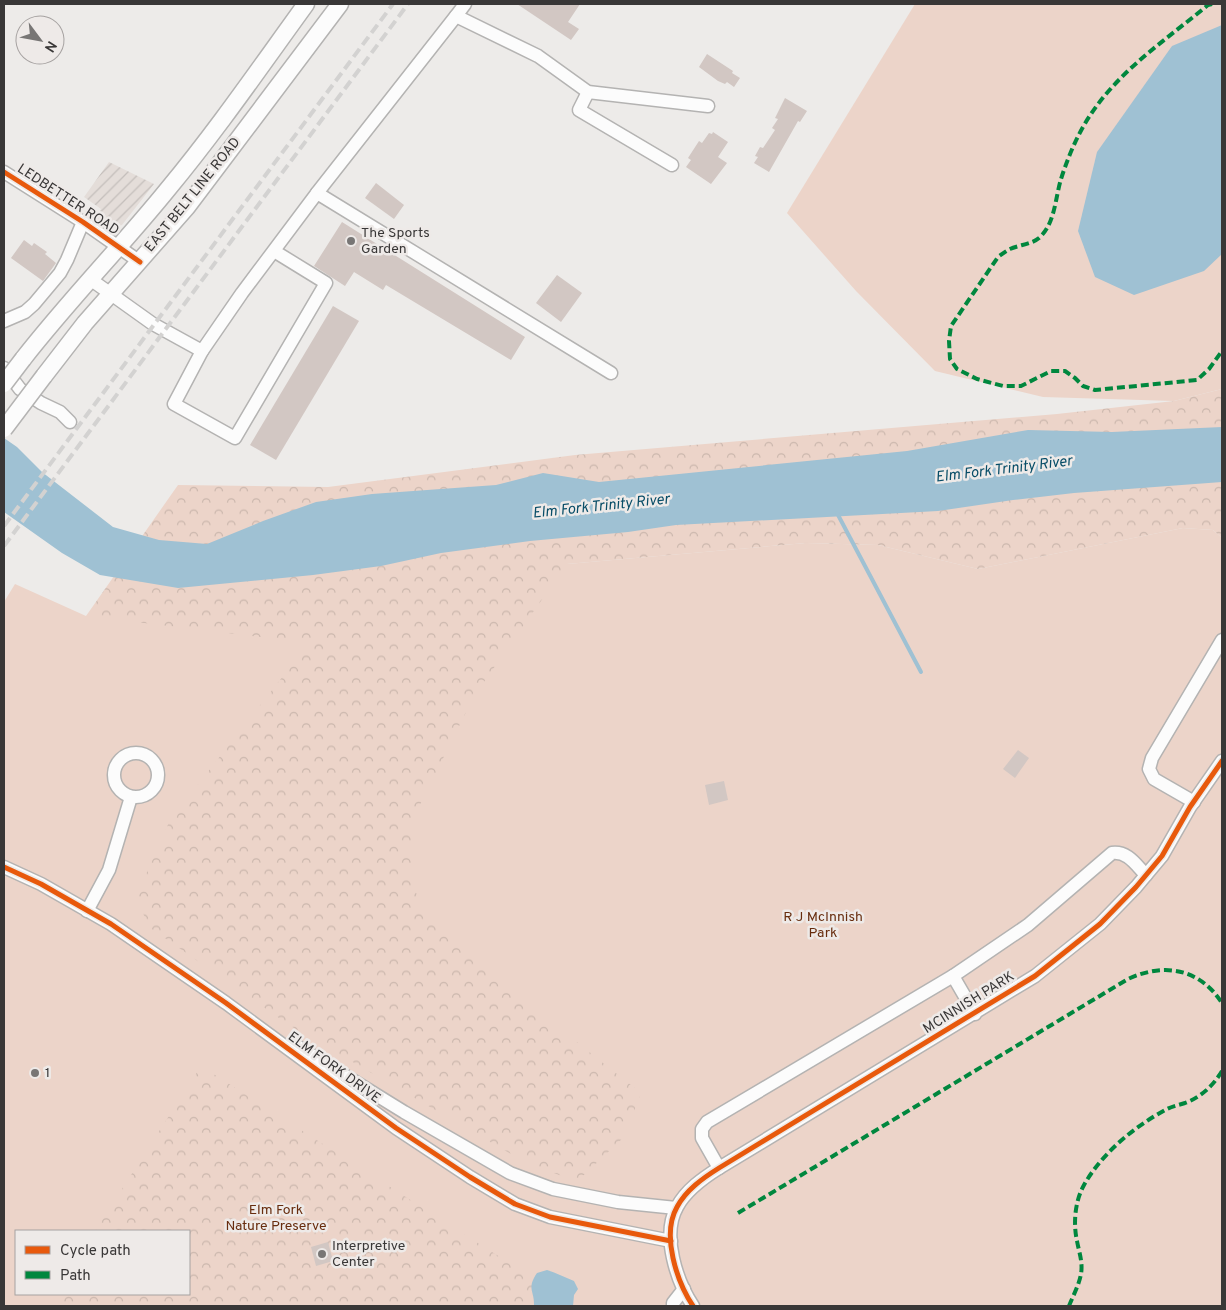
<svg xmlns="http://www.w3.org/2000/svg" width="1226" height="1310" font-family="Overpass,sans-serif">
  <defs>
    <pattern id="industrial-furrows" width="10" height="10" patternUnits="userSpaceOnUse" patternTransform="scale(1.25)"><rect width="10" height="10" fill="#e4ddd9"/><path d="M-1 1l2-2M0 10L10 0M9 11l2-2" fill="none" stroke="#c4bebb"/></pattern>
    <pattern id="forest-crowns" width="20" height="18" patternUnits="userSpaceOnUse" patternTransform="scale(1.25)"><rect width="20" height="18" fill="#ecd4c9"/><path d="M2 6a3 3 0 1 1 6 0M12 15a3 3 0 1 1 6 0" fill="none" stroke="#cbb7ad"/></pattern>
  </defs>
  <rect width="100%" height="100%" fill="#edebe9"/>
  <!-- industrial -->
  <path fill="url(#industrial-furrows)" d="M109 162 154 184 122 225 112 228 95 219 101 209 84 197Z"/>
  <!-- green -->
  <g fill="#ecd4c9" fill-rule="evenodd">
    <path d="M915 4H1222V389L1174 401 1043 397 935 371 856 291 787 213Z"/>
    <path d="M1183 528 1213 530 1222 538V1306H4V602L15 584 86 616 567 564 806 543 878 545 978 569ZM16 1231H189V1294H16Z"/>
  </g>
  <!-- forest -->
  <g fill="url(#forest-crowns)">
    <path d="M1222 389V538L1213 530 1183 528 978 569 878 545 806 543 567 564 474 696 412 821 413 888 439 930 481 966 641 1093 624 1137 584 1175 574 1180 530 1165 289 1025 149 927 136 897 170 820 309 643 86 616 178 485 328 487 575 455 1057 414 1174 401Z"/>
    <path d="M201 1066 531 1277 554 1306H46L54 1294H189V1231H95Z"/>
  </g>
  <!-- water -->
  <g fill="#9fc1d3">
    <path d="M1222 25V254L1204 271 1134 295 1095 277 1078 231 1097 152 1172 46Z"/>
    <path d="M1222 427V482L1074 493 1013 500 938 511 676 525 628 532 530 541 441 553 381 566 313 575 178 588 100 575 62 553 4 512V438L17 447 42 472 113 527 159 540 207 544 263 521 316 502 372 494 496 485 543 473 599 482 907 451 1028 430 1112 432Z"/>
    <path d="M547 1270C557 1273 564 1277 574 1281L578 1289 574 1295 573 1306H534C535 1291 526 1289 537 1273Z"/>
  </g>
  <g fill="none" stroke-linecap="round" stroke-linejoin="round">
    <!-- stream -->
    <path stroke="#9fc1d3" stroke-width="4" d="M837 513 921 672"/>
  </g>
  <!-- building -->
  <g fill="#d2c7c3">
    <path d="M517 4H580L568 22 579 29 571 40Z"/>
    <path d="M707 54 733 71 732 73 740 78 734 87 727 82 725 84 718 81 699 67Z"/>
    <path d="M785 98 807 111 800 122 798 121 769 172 754 163 758 157 755 156 760 147 763 148 775 130 772 128 778 119 775 118Z"/>
    <path d="M713 132 728 142 718 157 727 163 711 184 686 167 691 160 688 158 699 141 702 143 709 133 712 134Z"/>
    <path d="M376 183 404 205 394 219 365 198Z"/>
    <path d="M342 222 525 337 511 360 386 285 383 290 354 272 345 286 314 266Z"/>
    <path d="M24 240 32 246 34 243 47 252 45 254 56 263 43 281 11 258Z"/>
    <path d="M557 275 582 293 561 322 536 303Z"/>
    <path d="M333 306 359 321 276 460 250 445Z"/>
    <path d="M1018 750 1029 758 1015 778 1003 769Z"/>
    <path d="M724 781 728 800 709 805 705 785Z"/>
    <path d="M328 1242 333 1261 316 1266 311 1247Z"/>
  </g>
  <g fill="none" stroke-linecap="round" stroke-linejoin="round">
    <defs>
      <g id="minor">
        <path d="M456 16 465 4"/>
        <path d="M588 92 579 110 672 165"/>
        <path d="M4 172 83 222 140 262"/>
        <path d="M317 193 456 16 538 56 588 92 708 106"/>
        <path d="M274 251 326 283 235 438 174 404 202 351 242 293 317 193 611 373"/>
        <path d="M90 279 153 324 202 351"/>
        <path d="M4 321 25 312 34 304 60 273 67 260 83 222"/>
        <path d="M4 368 20 389 41 403 60 412 70 422"/>
        <circle cx="136" cy="775" r="22"/>
        <path d="M1194 802 1154 779 1149 769 1152 758 1222 640"/>
        <path d="M4 867 41 884 111 924 226 1003 396 1128 470 1177 515 1204 550 1217 671 1241"/>
        <path d="M87 911 109 870 131 797"/>
        <path d="M975 1014 953 976 1028 925 1112 853C1128 851 1136 865 1146 875"/>
        <path d="M297 1046 404 1112 510 1173 553 1189 618 1202 676 1208"/>
        <path d="M719 1168 702 1138V1129L707 1122 953 976"/>
        <path d="M673 1306V1303L684 1289"/>
        <path d="M693 1306C677 1282 661 1235 677 1207 686 1190 703 1178 719 1168L1035 976 1100 924 1136 887 1162 856 1190 807 1222 761"/>
      </g>
      <g id="major">
        <path d="M23 359C69 300 121 247 168 189 217 130 261 66 306 4"/>
        <path d="M44 376 85 323 187 207 340 4"/>
      </g>
    </defs>
    <!-- minor casing -->
    <use href="#minor" stroke="#b4b3b2" stroke-width="15"/>
    <!-- major casing -->
    <use href="#major" stroke="#b4b3b2" stroke-width="19"/>
    <!-- minor -->
    <use href="#minor" stroke="#fcfcfc" stroke-width="12"/>
    <!-- major -->
    <use href="#major" stroke="#fcfcfc" stroke-width="16"/>
    <!-- rail -->
    <g stroke="#d3d2d1" stroke-width="4" stroke-dasharray="10 5" stroke-linecap="butt">
      <path d="M4 526 393 4"/>
      <path d="M4 546 408 4"/>
    </g>
    <defs>
      <g id="major-bridge">
        <path d="M4 384 23 359"/>
        <path d="M4 429 44 376"/>
      </g>
    </defs>
    <!-- major-bridge casing -->
    <use href="#major-bridge" stroke="#b4b3b2" stroke-width="19" stroke-linecap="butt"/>
    <!-- major-bridge -->
    <use href="#major-bridge" stroke="#fcfcfc" stroke-width="16"/>
    <!-- quiet -->
    <g stroke="#00873e" stroke-width="4" stroke-dasharray="8 4" stroke-linecap="butt">
      <path d="M1212 4 1208 5C1167 39 1121 69 1091 114 1078 133 1068 157 1061 179 1055 199 1055 224 1039 238 1032 244 1019 245 1010 249 1006 251 1002 254 998 257L951 326 949 341 950 359 957 369 977 379 1003 386H1021L1051 371H1065L1075 378 1083 386 1095 390 1197 380 1209 369 1222 351"/>
      <path d="M738 1213 1128 979C1165 962 1200 969 1222 1003"/>
      <path d="M1069 1306C1073 1296 1079 1285 1081 1274 1083 1262 1079 1252 1077 1241 1073 1223 1075 1201 1084 1185 1102 1153 1135 1126 1167 1109 1173 1106 1179 1105 1185 1103 1201 1097 1213 1086 1222 1071"/>
    </g>
    <defs>
      <g id="cycleway">
        <path d="M4 172 83 222 140 262"/>
        <path d="M4 867 41 884 111 924 226 1003 396 1128 470 1177 515 1204 550 1217 671 1241"/>
        <path d="M693 1306C677 1282 661 1235 677 1207 686 1190 703 1178 719 1168L1035 976 1100 924 1136 887 1162 856 1190 807 1222 761"/>
      </g>
    </defs>
    <!-- cycleway casing -->
    <use href="#cycleway" stroke="#eeeae8" stroke-width="8"/>
    <!-- cycleway -->
    <use href="#cycleway" stroke="#e8590c" stroke-width="5"/>
  </g>
  <!-- markers -->
  <g fill="#787675" stroke="#eeeae8" stroke-width="2">
    <circle cx="351" cy="241" r="5"/>
    <circle cx="35" cy="1073" r="5"/>
    <circle cx="322" cy="1254" r="5"/>
  </g>
  <g text-anchor="middle" dominant-baseline="central" stroke-width="5" stroke-linejoin="round" paint-order="stroke">
    <!-- street labels -->
    <g font-size="14" fill="#393737" stroke="#eeeae8">
      <text transform="translate(193 195) rotate(-51)">EAST BELT LINE ROAD</text>
      <text transform="translate(68 200) rotate(33)">LEDBETTER ROAD</text>
      <text transform="translate(969 1003) rotate(-32)">MCINNISH PARK</text>
      <text transform="translate(334 1068) rotate(36)">ELM FORK DRIVE</text>
    </g>
    <!-- poi labels -->
    <g font-size="14" fill="#393737" stroke="#eeeae8" text-anchor="start">
      <text x="361" y="233">The Sports<tspan x="361" dy="16">Garden</tspan></text>
      <text x="45" y="1073">1</text>
      <text x="332" y="1246">Interpretive<tspan x="332" dy="16">Center</tspan></text>
    </g>
    <!-- park labels -->
    <g font-size="14" fill="#682d0e" stroke="#eeeae8">
      <text x="823" y="917">R J McInnish<tspan x="823" dy="16">Park</tspan></text>
      <text x="276" y="1210">Elm Fork<tspan x="276" dy="16">Nature Preserve</tspan></text>
    </g>
    <!-- water labels -->
    <g font-size="15" font-style="italic" fill="#084d67" stroke="#eeeae8">
      <text transform="translate(1004 470) rotate(-7)">Elm Fork Trinity River</text>
      <text transform="translate(601 507) rotate(-6)">Elm Fork Trinity River</text>
    </g>
  </g>
  <!-- border -->
  <rect width="1226" height="1310" fill="none" stroke="#393737" stroke-width="10"/>
  <!-- legend -->
  <rect x="15" y="1230" width="175" height="65" fill="#eeeae8" stroke="#a6a2a1"/>
  <rect x="25" y="1246" width="25" height="8" fill="#e8590c" stroke="#a6a2a1"/>
  <text x="60" y="1255" font-size="15" fill="#393737">Cycle path</text>
  <rect x="25" y="1271" width="25" height="8" fill="#00873e" stroke="#a6a2a1"/>
  <text x="60" y="1280" font-size="15" fill="#393737">Path</text>
  <!-- north arrow -->
  <g transform="translate(40 40) rotate(122)"><circle r="24" fill="#eeeae8" stroke="#a6a2a1"/>
  <path d="M0-4L9 19L0 12L-9 19Z" fill="#787675"/>
  <text y="-8" font-size="14" font-weight="bold" text-anchor="middle" fill="#393737">N</text>
  </g>
</svg>
